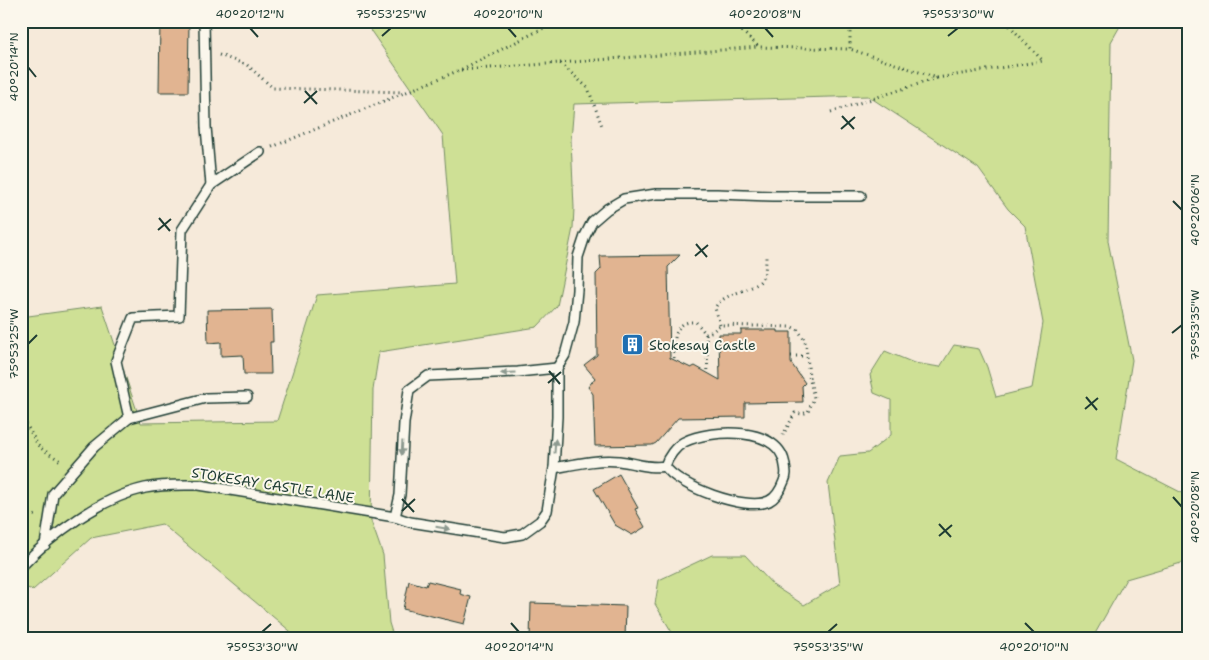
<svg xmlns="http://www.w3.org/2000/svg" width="1209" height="660" font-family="'Shantell Sans',sans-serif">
  <rect width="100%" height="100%" fill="#f6eada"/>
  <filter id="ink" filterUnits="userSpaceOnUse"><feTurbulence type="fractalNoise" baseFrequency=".02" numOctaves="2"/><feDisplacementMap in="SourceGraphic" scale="10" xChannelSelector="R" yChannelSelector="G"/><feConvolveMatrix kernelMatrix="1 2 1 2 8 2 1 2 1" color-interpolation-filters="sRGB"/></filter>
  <g filter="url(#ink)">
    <!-- green -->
    <path fill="#cee095" stroke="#768e64" d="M364 21H1123L1111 42 1108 241 1132 360 1116 459 1188 496V561L1126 579 1092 639H676L655 604 659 580 712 555H745L774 586 804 605 840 584 828 483 840 456 868 453 891 435V400L874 393 870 375 885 351 914 363 940 367 954 345 979 349 987 367 996 397 1032 388 1043 323 1025 226 1008 209 978 168 868 96 574 104 571 140 574 208 573 228 557 306 537 327 379 352 373 390 371 521 383 555 389 623 394 639H293L290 631 162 524 91 538 33 590 21 586V317L102 306 141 423 277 421 317 295 455 284 443 135Z"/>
    <!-- building -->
    <g fill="#e1b491" stroke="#1f3d34">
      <path d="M160 21H189L188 92H159Z"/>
      <path d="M680 255 668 267 670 358 691 368 695 366 720 380 719 334H741V330H778V332H791V363L805 383 802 386 803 402 745 403V417L678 418 656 443 652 445 595 446 593 394 588 387 595 378 584 365 597 355 596 274 601 269 600 256Z"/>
      <path d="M272 309 273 342H270L271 374H244L243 355 221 356V342L208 343 207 310Z"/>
      <path d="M619 474 638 508 635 509 645 527 632 535 615 525 594 489Z"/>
      <path d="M409 581 426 586 428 581 461 589 460 594 471 597 464 624 403 609Z"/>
      <path d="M531 603 626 606 625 639H530Z"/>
    </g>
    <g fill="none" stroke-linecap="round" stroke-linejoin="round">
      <defs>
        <g id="service">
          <path d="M204 21 206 127 211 185"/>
          <path d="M129 418 116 361 133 318 179 316 182 230 211 185 260 152"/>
          <path d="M554 468C576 464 597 459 619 461 636 463 649 469 665 466 677 486 746 512 769 501 777 497 781 489 784 481 787 475 786 471 785 466 781 425 710 429 684 442 675 447 668 457 665 466"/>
          <path d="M395 517 400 495 404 423 409 390 428 376 518 372 557 368"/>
          <path d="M45 545 53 494 94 447 129 418 206 398 247 397"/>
          <path d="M21 567C52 534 101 498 145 488 163 484 181 485 199 485L395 517 410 522 505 537 522 534 540 521 547 511 554 468 557 417V368L565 355 574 322 577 290 578 257 585 236 592 222 607 209 624 199 656 194H717L773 196H861"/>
        </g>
      </defs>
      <!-- service casing -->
      <use href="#service" stroke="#1f3d34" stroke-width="12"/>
      <!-- path -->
      <g stroke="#1f3d34" stroke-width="3" stroke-dasharray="1 4" stroke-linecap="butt">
        <path d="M731 21 759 47 850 49V21"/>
        <path d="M219 55 247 65 273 88 403 92"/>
        <path d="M560 63 759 47"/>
        <path d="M461 70 560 63 588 88 602 126"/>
        <path d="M937 78 1043 61 1005 21"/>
        <path d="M831 112 937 78 850 49"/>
        <path d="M272 147 460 70 558 21"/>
        <path d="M720 325 715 308C724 291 754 292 762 279 766 273 766 262 766 255"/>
        <path d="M706 334 708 374"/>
        <path d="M791 356H806"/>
        <path d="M674 358C674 341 673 320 696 322L706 334 713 331 720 325 792 327 798 330 803 337 806 345 809 376 814 398 808 412 802 414 795 413 783 435"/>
        <path d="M21 415 39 447 62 462"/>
        <path d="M21 508 36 516"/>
      </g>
      <!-- service -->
      <use href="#service" stroke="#fbf7ec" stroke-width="9"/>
    </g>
    <!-- one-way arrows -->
    <defs><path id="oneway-solid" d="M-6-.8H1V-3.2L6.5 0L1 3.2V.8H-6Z" transform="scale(1.25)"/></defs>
    <g fill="#8d9a90">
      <use href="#oneway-solid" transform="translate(508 373) rotate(177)"/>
      <use href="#oneway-solid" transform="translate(555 446) rotate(-86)"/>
      <use href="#oneway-solid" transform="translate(402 448) rotate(93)"/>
      <use href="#oneway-solid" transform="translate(443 528) rotate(9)"/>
    </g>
  </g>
  <!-- ticks -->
  <path fill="none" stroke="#1f3d34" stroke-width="2" d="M250 28 258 37M508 28 516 37M765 28 773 37M382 36 391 28M948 36 958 28M28 67 36 77M305 91 317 104M304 103 317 91M842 116 854 129M841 129 855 117M1173 201 1182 210M159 218 170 231M158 230 171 219M696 244 707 257M695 256 708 245M1172 333 1182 325M28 344 37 335M549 371 560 384M548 383 561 372M1086 397 1097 410M1085 409 1098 398M1173 497 1182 507M402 499 414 512M402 511 415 499M939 524 951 537M939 536 952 525M511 623 519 632M1025 623 1034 632M262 632 271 624M828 632 837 624"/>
  <!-- icons -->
  <defs>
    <symbol id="building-square" viewBox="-11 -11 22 22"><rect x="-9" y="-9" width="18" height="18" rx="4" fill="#1f6fb2" stroke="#fbf7ec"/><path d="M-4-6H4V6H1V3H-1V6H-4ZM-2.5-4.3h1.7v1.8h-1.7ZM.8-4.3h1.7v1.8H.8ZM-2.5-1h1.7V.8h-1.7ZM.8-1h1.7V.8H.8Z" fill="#fff"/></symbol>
  </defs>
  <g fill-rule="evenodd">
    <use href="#building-square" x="620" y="332" width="25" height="25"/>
  </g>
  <g text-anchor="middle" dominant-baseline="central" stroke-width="4" stroke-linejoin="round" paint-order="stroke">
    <!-- poi labels -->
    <g font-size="14" fill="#1f3d34" stroke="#fbf7ec" text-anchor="start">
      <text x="649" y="345">Stokesay Castle</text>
    </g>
    <!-- street labels -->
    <g font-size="14" fill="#1f3d34" stroke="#fbf7ec">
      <text transform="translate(273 485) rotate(9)">STOKESAY CASTLE LANE</text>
    </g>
  </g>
  <!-- margin -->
  <rect width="1209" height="660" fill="none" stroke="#fbf7ec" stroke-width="55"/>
  <rect x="28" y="28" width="1154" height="604" fill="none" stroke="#1f3d34" stroke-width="2"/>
  <g font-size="12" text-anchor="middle" fill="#1f3d34">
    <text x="250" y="18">40°20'12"N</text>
    <text x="391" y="18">75°53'25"W</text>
    <text x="508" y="18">40°20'10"N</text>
    <text x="765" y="18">40°20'08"N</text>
    <text x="958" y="18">75°53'30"W</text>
    <text transform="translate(14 67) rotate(-90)" y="4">40°20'14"N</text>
    <text transform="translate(1195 210) rotate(-90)" y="4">40°20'06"N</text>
    <text transform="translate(1195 325) rotate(-90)" y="4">75°53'35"W</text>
    <text transform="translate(14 344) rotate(-90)" y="4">75°53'25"W</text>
    <text transform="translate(1195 507) rotate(-90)" y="4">40°20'08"N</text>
    <text x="262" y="651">75°53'30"W</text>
    <text x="519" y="651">40°20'14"N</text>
    <text x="828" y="651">75°53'35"W</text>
    <text x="1034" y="651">40°20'10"N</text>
  </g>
</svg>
